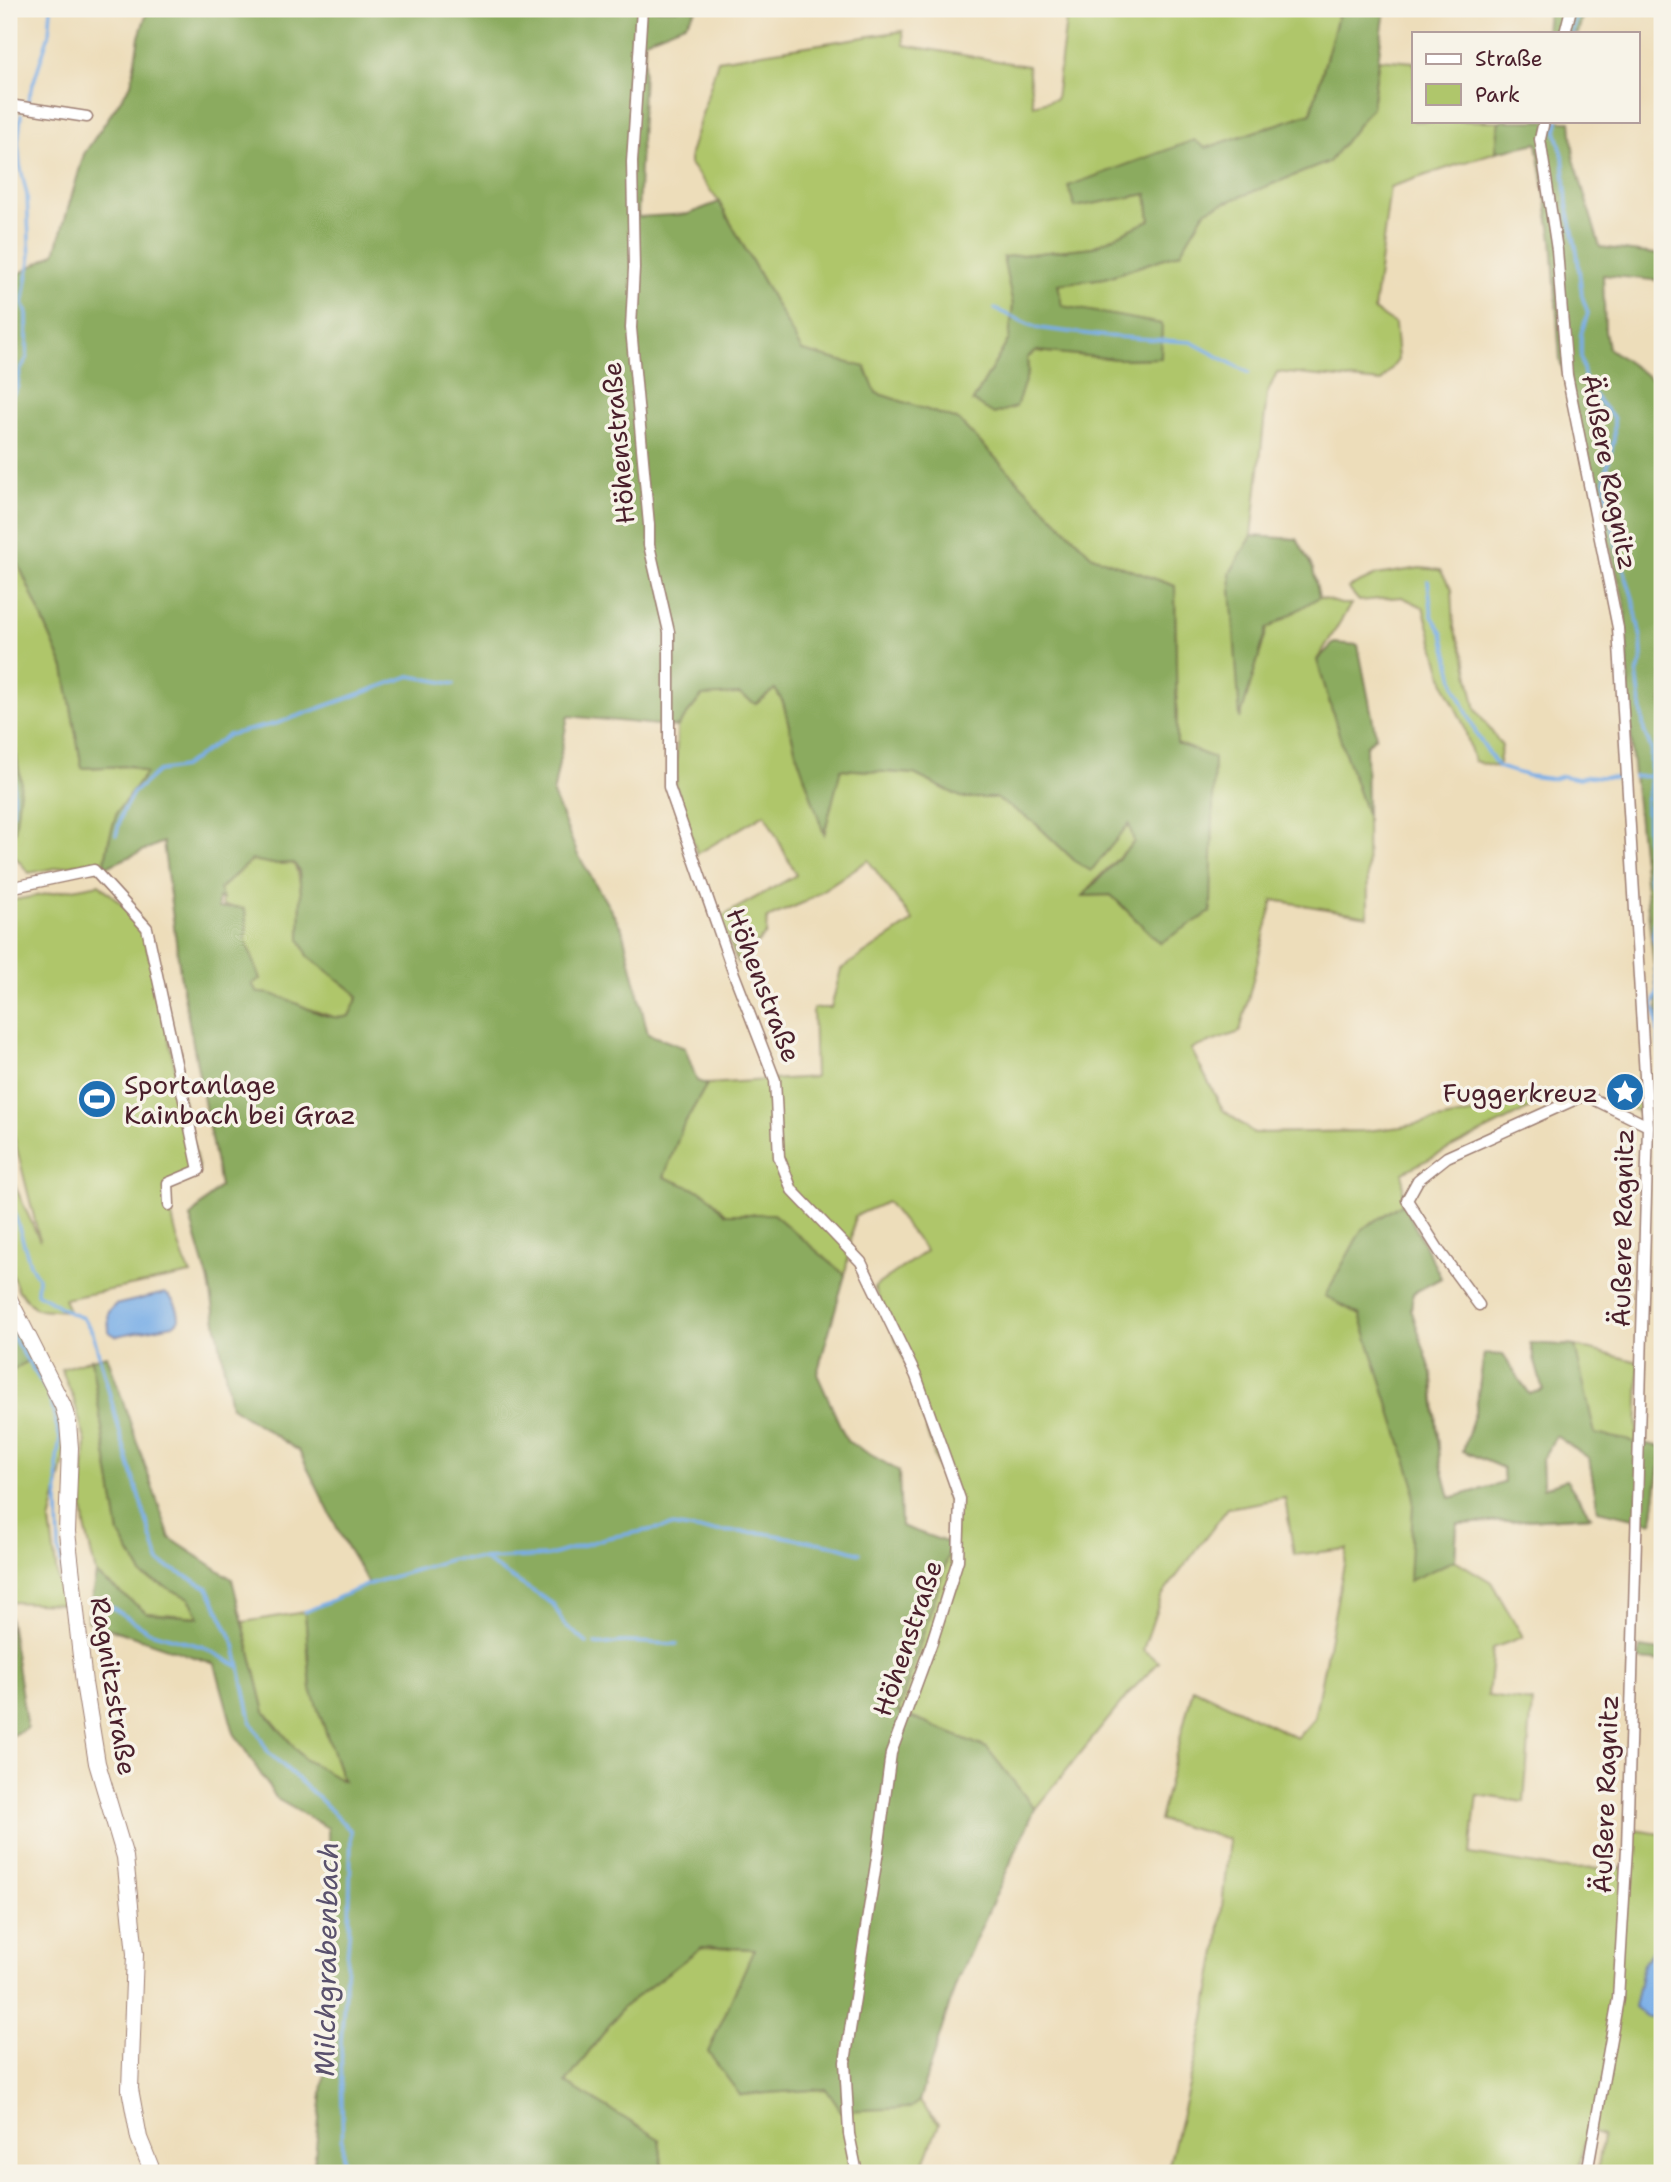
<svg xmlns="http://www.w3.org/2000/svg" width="1671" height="2182" font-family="'Shantell Sans',sans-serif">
  <rect width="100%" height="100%" fill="#f7f3e8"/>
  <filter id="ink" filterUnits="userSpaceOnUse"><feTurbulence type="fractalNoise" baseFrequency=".0143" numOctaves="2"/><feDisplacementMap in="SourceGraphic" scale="14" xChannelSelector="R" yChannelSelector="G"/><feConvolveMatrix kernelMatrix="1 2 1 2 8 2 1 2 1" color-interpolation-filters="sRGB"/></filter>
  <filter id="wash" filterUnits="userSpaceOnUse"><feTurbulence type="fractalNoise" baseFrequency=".00686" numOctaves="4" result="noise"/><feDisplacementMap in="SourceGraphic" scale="28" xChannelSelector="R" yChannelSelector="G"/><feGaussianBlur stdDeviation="1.57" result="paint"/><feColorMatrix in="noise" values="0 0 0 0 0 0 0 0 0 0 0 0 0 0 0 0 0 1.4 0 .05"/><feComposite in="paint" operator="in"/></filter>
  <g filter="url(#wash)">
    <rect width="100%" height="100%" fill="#edddba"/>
    <!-- green -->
    <g fill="#afc66b" stroke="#7c724b" stroke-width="2">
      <path d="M1076 9H1340L1311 113 1206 148 1075 206 1147 194 1150 221 1093 247 1003 257 1013 305 1009 339 973 401 1028 372 1027 358 1037 351 1117 359 1161 358V324L1061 306 1058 284 1105 278 1180 253 1205 210 1329 162 1372 107 1379 59 1414 62V121H1499L1496 152 1390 187 1374 310 1395 324 1398 360 1381 382 1277 372 1267 394 1252 536 1230 573 1241 716 1267 629 1319 597 1341 604H1351L1317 660 1342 744 1367 816 1368 916 1273 900 1240 1032 1191 1049 1223 1110 1254 1133 1365 1131 1401 1127 1548 1099 1403 1172V1203L1441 1278 1413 1293 1411 1309 1433 1377 1440 1460 1450 1498 1504 1483 1503 1468 1463 1451 1476 1409 1484 1354 1503 1355 1529 1394 1543 1390 1530 1343 1575 1346 1639 1362 1637 1442 1662 1447 1652 1522 1598 1510 1589 1458 1556 1436 1542 1459 1543 1488 1566 1480 1591 1516 1457 1524 1455 1560 1491 1582 1523 1637 1493 1648 1488 1696 1532 1702 1524 1802 1477 1795 1470 1854 1560 1869 1631 1868 1633 1830 1662 1834V1947L1653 1949 1647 2017H1662V2139L1657 2173H1597L1603 2136 1587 2131 1578 2173H1167L1203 2029 1218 1946 1229 1839 1159 1820 1193 1688 1297 1738 1314 1719 1347 1549 1294 1555 1285 1498 1228 1508 1161 1597 1143 1650 1159 1662 1132 1690 1035 1809 987 1748 898 1712 952 1544 950 1505 904 1359 874 1287 926 1251 887 1202 855 1216 845 1275 773 1214H726L705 1193 664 1177 683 1126 707 1084 815 1077 813 1008H831L841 969 913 921 868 860 805 902 767 918 766 934 738 963 719 918 796 875 765 814 697 854 676 786 677 727 702 696 775 689 783 702 796 752 825 832 840 769 914 774 963 798H996L1035 823 1076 862 1130 823 1134 842 1093 883 1084 896 1111 895 1160 943 1177 744 1175 586 1092 556 958 420 876 393 865 367 802 351 719 202 690 164V154L718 60 903 31 904 45 1028 66 1033 105 1056 99 1066 20Z"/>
      <path d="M9 551 19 565 64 668 82 768 131 766 146 773 117 812 109 840 104 868 92 870 89 862 29 873 11 852 21 781 9 717Z"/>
      <path d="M1420 568 1440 570 1452 589 1454 628 1465 658 1476 710 1502 746 1498 767 1474 761 1463 723 1446 688 1423 607 1402 597 1359 601 1348 588 1376 575Z"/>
      <path d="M253 860 273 864 293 863C306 882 299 916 300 939L330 973 353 991 358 997 349 1016 340 1019 258 993 251 984 260 978 245 938 247 928 236 907 223 906 218 890Z"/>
      <path d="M99 884 141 921 199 1170 168 1183C169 1209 178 1251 191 1274L64 1299 69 1311 36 1309 18 1290 9 1266V1173L40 1241 12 1129 9 1123V901Z"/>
      <path d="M1630 1087 1639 1090 1640 1109 1637 1111 1613 1100Z"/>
      <path d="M31 1358 63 1424 65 1456 50 1522 57 1576 63 1604 9 1602V1363L14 1370Z"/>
      <path d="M91 1359 119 1534 143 1576 189 1598 199 1617 147 1613 96 1574 85 1526 82 1493 86 1443 73 1397 61 1369Z"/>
      <path d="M305 1612 311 1689 343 1782 304 1759 265 1712 243 1622Z"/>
      <path d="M701 1947 755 1949 709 2052 740 2095 826 2089 910 2108 919 2101 939 2124 920 2173H663L659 2139 566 2083 623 2007Z"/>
    </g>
    <!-- forest -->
    <g fill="#8bab5f" stroke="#6a6545" stroke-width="2" fill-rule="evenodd">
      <path d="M148 9H697L685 24 645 40 638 217 688 214 719 202 802 351 865 367 876 393 958 420 1092 556 1175 586 1177 743 1214 758 1211 912 1160 943 1111 895 1083 896 1134 842 1129 824 1091 871 1076 862 1035 823 996 798H963L914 774 841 769 824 834 796 752 783 702 775 689 756 704 739 694 702 696 677 727 568 716 553 794 577 853 622 929 648 1034 685 1048 697 1081 707 1084 683 1126 664 1177 705 1193 726 1214H773L845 1275 817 1374 847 1441 899 1471 901 1526 952 1544 898 1712 987 1748 1035 1809 958 1978 919 2101 910 2108 841 2111 826 2089 740 2095 708 2052 754 1949 702 1947 623 2007 566 2083 659 2139 663 2173H313L329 2031 328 1828 277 1799 234 1733 215 1664 87 1621 96 1574 147 1613 199 1617 189 1598 143 1576 119 1534 91 1359 107 1355 170 1538 232 1579 265 1712 304 1759 343 1781 311 1689 305 1612 369 1584 346 1546 299 1451 231 1407 209 1282 190 1217 220 1186 181 980 163 842 104 868 109 840 117 812 146 773 131 766 82 768 64 668 19 565 9 551V373L17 346 15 276 55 253 84 154 131 84 139 37ZM252 860 273 864 294 863 299 871 301 894 300 939 308 956 353 991 358 997 349 1016C322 1025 288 991 258 993L252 984 260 979 245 938 247 928 245 909 236 907 218 908V898L223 899 219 889Z"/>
      <path d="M1340 9H1385L1372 107 1329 162 1206 210 1180 253 1105 278 1058 284 1062 306 1162 324 1161 358 1117 359 1037 351 1027 358 1028 372 1016 407 994 414 973 401 1009 339 1013 305 1003 257 1093 247 1150 220 1147 194 1075 207 1068 186 1194 140 1206 148 1311 113Z"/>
      <path d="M1548 9H1584L1578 33H1546Z"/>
      <path d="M1499 121H1571L1574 159 1600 247 1662 255V281L1603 275 1605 331 1608 348 1660 385 1662 370V1043L1632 756 1625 604 1560 360 1552 240 1537 143 1496 152Z"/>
      <path d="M1252 536 1297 539 1313 569 1319 597 1267 629 1240 719 1230 573Z"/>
      <path d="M1334 643 1358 645 1376 736 1366 746 1367 816 1342 744 1317 660Z"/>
      <path d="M9 717 21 781 15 831 9 834Z"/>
      <path d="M1403 1203 1441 1278 1413 1293 1411 1309 1432 1374 1440 1460 1450 1498 1504 1483 1503 1468 1463 1451 1476 1409 1484 1354 1503 1355 1529 1394 1543 1390 1530 1343 1575 1346 1595 1434 1662 1447 1652 1522 1598 1510 1589 1458 1556 1436 1542 1459 1543 1488 1566 1480 1591 1516 1457 1524 1455 1560 1409 1581 1414 1484 1360 1315 1325 1296 1362 1229Z"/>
      <path d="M9 1316 31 1358 14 1370 9 1363Z"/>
      <path d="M9 1615 27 1728 9 1737Z"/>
      <path d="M1640 1648 1662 1651V1662L1639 1660Z"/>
    </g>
    <!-- water -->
    <g fill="#79aee7" stroke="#626689" stroke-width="2">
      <path d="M165 1293C175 1300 179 1308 179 1320L173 1325 116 1336 109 1332 108 1312 115 1305Z"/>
      <path d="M1662 1947V2017H1647L1634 2007 1643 1964 1653 1949Z"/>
    </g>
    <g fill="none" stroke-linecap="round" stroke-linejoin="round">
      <!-- stream -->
      <g stroke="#79aee7" stroke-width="3.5">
        <path d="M1572 33 1578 9"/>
        <path d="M28 100 49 34 51 9"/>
        <path d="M1558 121 1556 131 1563 156 1567 204 1577 252 1582 296 1588 313 1581 334V358L1586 385 1614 419V439L1605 477 1606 493 1616 544 1633 599 1641 638 1642 661 1637 674 1644 731 1651 748 1650 786 1646 803 1649 879 1659 899 1653 936 1657 950 1656 970 1658 992 1653 1006 1656 1012 1662 1071"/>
        <path d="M995 309 1037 328 1104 336 1191 342 1249 373"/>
        <path d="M9 400 17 388 20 371 27 358V314L23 303 30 261 27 195 20 165 18 142 21 115"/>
        <path d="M1428 581 1432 616 1443 634 1456 688 1477 735 1498 767 1529 776 1553 779 1562 776 1579 779 1588 776 1620 778"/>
        <path d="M9 739 14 755 13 812 9 816"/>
        <path d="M1634 777 1651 776"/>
        <path d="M116 835 122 813 133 793 158 771 183 767 228 735 278 723 410 676 454 684"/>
        <path d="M9 1195 30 1264 38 1278 37 1293 70 1313 83 1318 93 1333 122 1440 159 1562 208 1588 235 1645 251 1721 268 1752 323 1802 351 1831 349 1934 341 2040 343 2173"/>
        <path d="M9 1331 48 1393 60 1438 57 1459 59 1551 63 1574"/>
        <path d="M484 1560 553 1604 564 1624 587 1643"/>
        <path d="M91 1600 113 1608 148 1631 203 1647 240 1667"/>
        <path d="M305 1612 369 1584 452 1559H483L548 1556 606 1538 671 1526 697 1530 764 1533 837 1546 860 1553"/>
        <path d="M595 1644C605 1646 614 1642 624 1642 642 1642 660 1644 677 1644"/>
      </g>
    </g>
  </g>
  <g filter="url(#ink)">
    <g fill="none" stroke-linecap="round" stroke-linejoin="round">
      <defs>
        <g id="minor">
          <path d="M642 9 632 162 634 268 631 328 649 525V545L669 632V787L734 974 775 1080 779 1157 792 1190 861 1262 916 1376 960 1499 958 1560 932 1642 891 1753 878 1851 845 2062 849 2134 857 2173"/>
          <path d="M1565 33 1571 9"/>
          <path d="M9 105 87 117"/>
          <path d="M1544 121 1540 139 1557 250 1567 375 1618 628 1648 1126 1627 1848 1618 1999 1587 2173"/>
          <path d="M9 888 94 870 147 928 199 1170 168 1183 169 1205"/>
          <path d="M1479 1305 1440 1252 1407 1200 1418 1180 1447 1157 1585 1095 1648 1126"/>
        </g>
        <path id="secondary" d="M9 1299 63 1406 68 1423 70 1448 67 1532 84 1683 97 1763 125 1857 135 1954 130 2089 139 2138 153 2173"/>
      </defs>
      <!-- minor casing -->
      <use href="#minor" stroke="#9c7e72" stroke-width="13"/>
      <!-- secondary casing -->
      <use href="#secondary" stroke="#9c7e72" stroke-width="18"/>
      <!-- minor -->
      <use href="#minor" stroke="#fff" stroke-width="10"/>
      <!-- secondary -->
      <use href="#secondary" stroke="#fff" stroke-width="16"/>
    </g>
  </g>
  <!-- icons -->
  <defs>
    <symbol id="sight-disc" viewBox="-11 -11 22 22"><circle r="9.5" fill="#1f6fb2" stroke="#f7f3e8"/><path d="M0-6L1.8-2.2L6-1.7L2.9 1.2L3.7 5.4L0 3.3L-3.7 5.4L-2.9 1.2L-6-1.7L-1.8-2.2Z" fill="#fff"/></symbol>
    <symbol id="stadium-disc" viewBox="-11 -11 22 22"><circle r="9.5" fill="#1f6fb2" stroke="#f7f3e8"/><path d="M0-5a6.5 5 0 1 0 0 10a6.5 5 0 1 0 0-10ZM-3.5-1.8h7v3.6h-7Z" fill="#fff"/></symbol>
  </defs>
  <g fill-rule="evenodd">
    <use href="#sight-disc" x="1603" y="1070" width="44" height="44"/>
    <use href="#stadium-disc" x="75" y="1077" width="44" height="44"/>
  </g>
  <g text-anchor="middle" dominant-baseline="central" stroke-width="7" stroke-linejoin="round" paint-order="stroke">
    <!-- street labels -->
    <g font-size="26" fill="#4a1f2b" stroke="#f7f3e8">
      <text transform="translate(618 443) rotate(-95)">Höhenstraße</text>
      <text transform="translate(1610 472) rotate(79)">Äußere Ragnitz</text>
      <text transform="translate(764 985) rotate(69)">Höhenstraße</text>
      <text transform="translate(1622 1228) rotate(-89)">Äußere Ragnitz</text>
      <text transform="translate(907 1638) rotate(-71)">Höhenstraße</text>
      <text transform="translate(114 1686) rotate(81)">Ragnitzstraße</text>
      <text transform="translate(1605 1794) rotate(-88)">Äußere Ragnitz</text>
    </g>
    <!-- poi labels -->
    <g font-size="26" fill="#4a1f2b" stroke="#f7f3e8" text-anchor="start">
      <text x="124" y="1084">Sportanlage<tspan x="124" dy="30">Kainbach bei Graz</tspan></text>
      <text x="1598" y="1092" text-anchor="end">Fuggerkreuz</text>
    </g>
    <!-- water labels -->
    <g font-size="28" font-style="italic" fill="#5a516d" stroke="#f7f3e8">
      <text transform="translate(326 1959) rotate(-89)">Milchgrabenbach</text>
    </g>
  </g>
  <!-- margin -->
  <rect width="1671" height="2182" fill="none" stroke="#f7f3e8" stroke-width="35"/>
  <!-- legend -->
  <rect x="1412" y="32" width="228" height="91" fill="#f7f3e8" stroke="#b29e9c" stroke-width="2"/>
  <rect x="1426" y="54" width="35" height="10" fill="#ffffff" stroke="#b29e9c" stroke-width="2"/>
  <text x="1475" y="66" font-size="21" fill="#4a1f2b">Straße</text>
  <rect x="1426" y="84" width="35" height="21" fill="#afc66b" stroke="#b29e9c" stroke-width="2"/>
  <text x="1475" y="102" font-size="21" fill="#4a1f2b">Park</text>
</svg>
